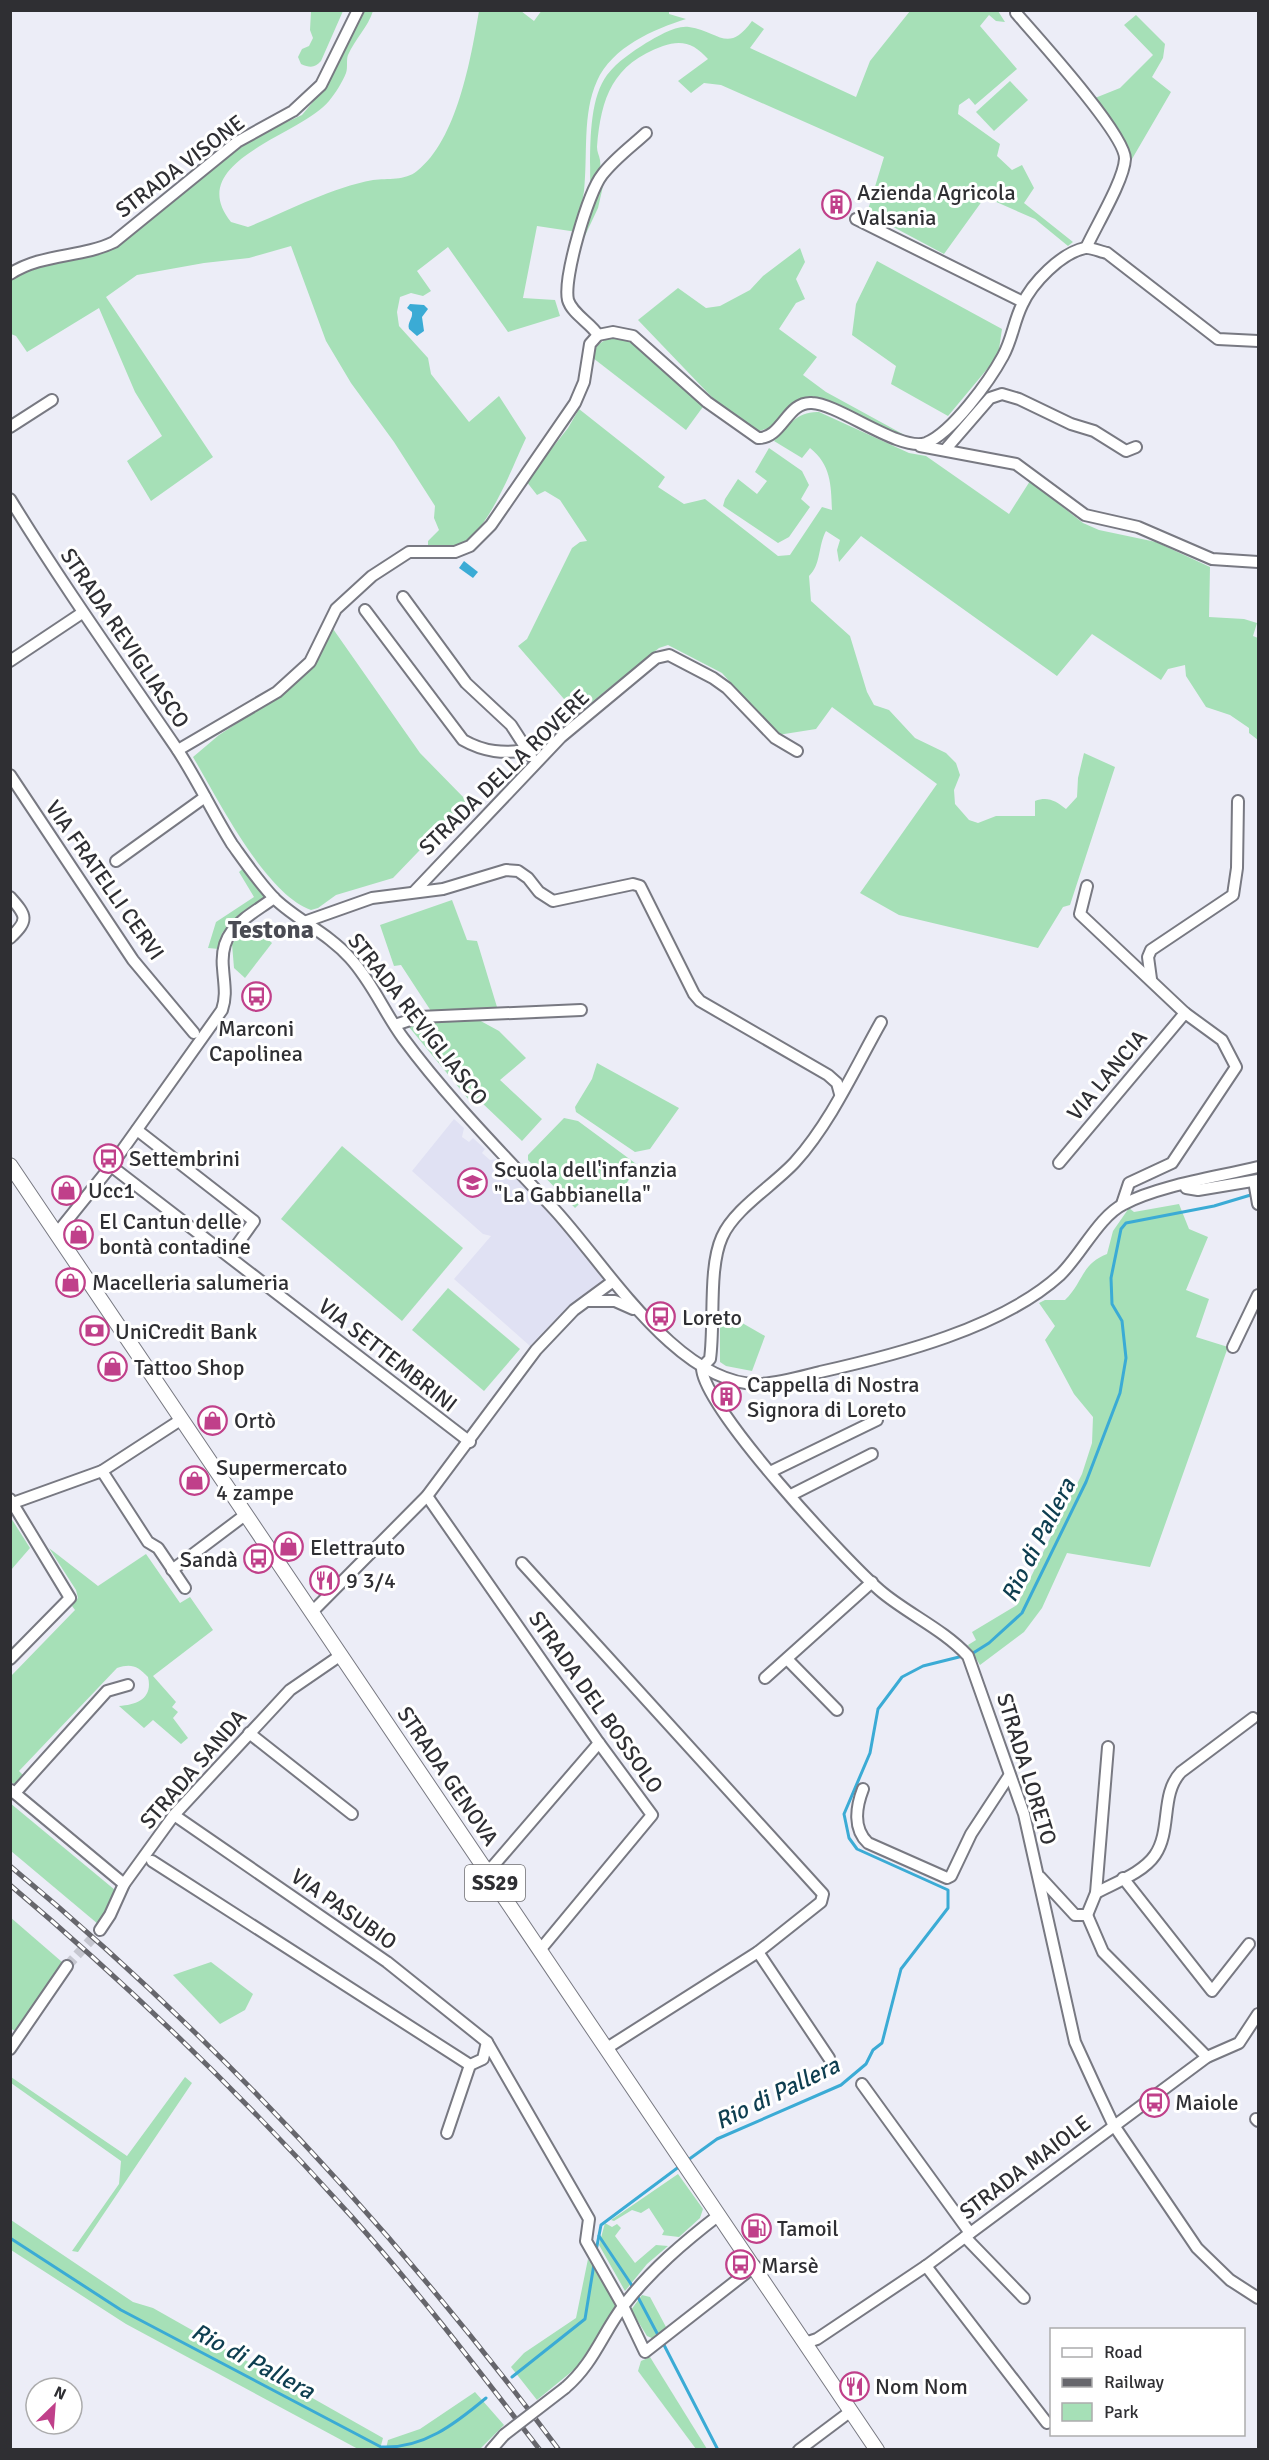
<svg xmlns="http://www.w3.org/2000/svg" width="1269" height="2460" font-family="Signika,sans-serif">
  <rect width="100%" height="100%" fill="#ecedf7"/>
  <!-- built -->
  <path fill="#e0e1f3" d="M454 1119 464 1128 462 1137 469 1142 473 1138 485 1149 482 1153 490 1160 497 1159 545 1206 606 1279 560 1315 530 1346 454 1279 491 1236 483 1234 412 1171Z"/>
  <!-- green -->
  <g fill="#a6e0b7">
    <path d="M542 10 669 11V14L686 19C654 29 612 47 597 81 582 114 588 155 584 191 582 205 579 218 577 232L537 226 523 298 555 300 560 316 508 332 448 247 417 271 431 291 423 296 411 293 400 297 397 312 399 326 428 358 431 374 469 422 499 396 526 438C513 465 486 539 456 546 448 549 437 547 428 547V541L439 530 434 518 435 506 394 442 351 383 326 341 291 246 249 258 204 263 137 275 106 297 213 457 151 501 127 461 162 436 135 392 99 308 27 352 16 336 11 334 10 279C47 254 86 263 120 242L241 143 302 115 322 91 362 11H373C368 27 355 39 348 55 346 60 348 67 346 73 343 81 335 94 329 101 302 135 182 161 231 222L248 227C288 211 330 188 373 180 388 178 405 181 417 171 457 140 471 58 479 11H521L534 21Z"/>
    <path d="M311 11H343L321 61C315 68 310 68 301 64L298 57 302 49 309 46 313 38 310 30Z"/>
    <path d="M910 11H998L1005 22 996 21 989 15 980 26 1017 69 975 105 969 98 959 105 958 114 1000 144 997 156 1012 170 1022 165 1034 188 1024 203 1073 242 1068 246 1035 219 985 197 944 254 867 213 884 157 721 85 704 83 691 93 678 81 708 59C695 44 682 39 663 46 613 64 601 97 597 147 597 152 599 155 600 160 602 173 595 185 590 196 591 162 586 103 607 75 618 61 632 52 646 43 657 37 675 25 689 27 720 32 728 54 752 21L764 29 750 48 856 97 870 61Z"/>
    <path d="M1136 15 1165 44 1163 58 1152 77 1171 92 1132 159H1129L1128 146 1095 98 1120 88 1153 55 1124 25Z"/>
    <path d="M1010 81 1028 100 994 131 976 112Z"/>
    <path d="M600 181 603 186 598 208 582 242V227Z"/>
    <path d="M800 248 805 262 796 279 805 299 796 303 779 329 817 357 803 375 826 392 910 438 814 398 773 427 755 432 728 414 638 320 678 288 706 308 720 306 750 290 763 276Z"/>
    <path d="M877 261 1002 329 998 356 948 416 891 384 896 366 852 335 856 304Z"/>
    <path d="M612 337 629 340 705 404 686 430 593 358C593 346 602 341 612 337Z"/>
    <path d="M579 409 665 477 658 487 684 504 705 499 778 556 790 555 822 507 832 510C831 484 831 465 810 448L802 458 774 441C788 426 797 411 819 412L909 453 926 456 1009 514 1030 481 1083 523 1099 530 1156 542 1210 567 1209 617 1244 619 1257 623 1253 636 1258 638V740L1249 733V728L1230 715 1206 707 1186 676 1185 665 1168 669 1161 680 1092 634 1057 676 861 536 839 562 837 550 840 540 826 531C818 546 821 565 809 576L811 601 850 636 867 692 874 705 889 710 915 738 946 753 956 763 960 775 954 790 955 804 969 820 978 823 996 816H1035V801C1048 796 1056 801 1066 809L1077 797 1078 778 1084 753 1115 767 1070 905 1063 907 1038 948 899 915 860 893 937 784 832 707 816 729 778 735 722 673 668 645 659 648 577 714 518 646 527 639 572 548 580 542 587 541 560 500 545 491 537 495 526 481 568 428Z"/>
    <path d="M769 448 802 471 809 485 801 499 810 507 789 537 778 543 723 506 725 499 738 479 757 494 767 481 755 472Z"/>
    <path d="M331 626 420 753 467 801 393 878 336 895 318 908 311 910C265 894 218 799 193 757L219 735 280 695Z"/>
    <path d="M246 866 268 896 222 933 219 949 208 948 216 922 254 897 239 872Z"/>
    <path d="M452 900 467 940 477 941 497 1007 431 1011 401 965 394 966 380 925Z"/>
    <path d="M249 923 272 943 245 978 234 968 232 944Z"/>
    <path d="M477 1019 499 1031 526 1058 500 1080 542 1119 522 1141 480 1101 474 1106 409 1027 411 1024Z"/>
    <path d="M597 1063 679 1108 650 1149 635 1152 576 1112 575 1107 592 1079Z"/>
    <path d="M564 1118 578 1121 639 1166 614 1200 597 1187 575 1208 528 1160V1155Z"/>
    <path d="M342 1146 463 1248 402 1321 281 1219Z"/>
    <path d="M1179 1204 1189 1229 1208 1237 1186 1290 1209 1299 1196 1337 1228 1347 1150 1567 1067 1553 1042 1608 1024 1632 980 1665 968 1645 976 1640 972 1632 1017 1605 1082 1474 1092 1443 1093 1417 1074 1394 1045 1340 1055 1326 1039 1303 1045 1300H1065C1083 1283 1081 1264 1107 1254L1113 1231 1129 1208 1134 1212Z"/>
    <path d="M448 1288 520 1349 484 1391 412 1330Z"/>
    <path d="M723 1316H730L765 1336 752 1371 726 1366 720 1362V1320Z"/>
    <path d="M11 1518 30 1548 11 1570H10Z"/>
    <path d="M49 1548 98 1586 146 1554 180 1603 190 1597 213 1630 153 1676 176 1702 172 1707 178 1712 173 1718 188 1738 181 1744 153 1720 144 1728 119 1706C138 1705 153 1698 148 1677 138 1666 131 1663 117 1668L19 1771 25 1777 14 1784 11 1782V1676L75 1610 72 1606 78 1598 76 1590Z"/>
    <path d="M10 1803 115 1890 98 1924 11 1851Z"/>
    <path d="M10 1917 62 1962 15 2031 10 2028Z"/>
    <path d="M211 1962 253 1994 245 2010 220 2024 173 1975Z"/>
    <path d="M11 2077 127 2156 185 2077 192 2083 78 2252 72 2251 119 2184 121 2161 11 2083Z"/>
    <path d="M678 2174 703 2209 700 2218 679 2237 662 2235 664 2231 649 2208 641 2213 632 2210 614 2221 611 2220Z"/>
    <path d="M11 2220 133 2302 153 2308 383 2438 380 2449H358L126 2324 11 2250Z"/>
    <path d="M605 2223 612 2227 617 2224 621 2228 615 2236 635 2263 656 2245 668 2246 647 2264 625 2291 599 2245Z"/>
    <path d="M588 2259 617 2307 576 2368 537 2400 511 2367 524 2353 576 2318Z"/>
    <path d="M642 2295 650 2297 666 2327 654 2339 647 2336 631 2310Z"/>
    <path d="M650 2357 707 2449H696L638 2371 641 2361Z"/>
    <path d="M475 2392 504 2425 480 2449H386L388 2440 420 2429Z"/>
  </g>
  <!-- water -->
  <g fill="#3babd5">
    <path d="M410 304 424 305 428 309 422 317 424 331 417 336 409 329C407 322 413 319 412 312L407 308Z"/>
    <path d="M464 561 478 572 473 578 459 568Z"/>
  </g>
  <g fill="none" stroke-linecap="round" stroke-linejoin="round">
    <!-- stream -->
    <g stroke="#3babd5" stroke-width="3">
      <path d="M970 1655 989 1643 1022 1613 1086 1482 1120 1393 1126 1358 1122 1321 1112 1304 1111 1278 1121 1229 1126 1223 1214 1206 1254 1194"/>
      <path d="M688 2160 717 2139 841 2085 866 2064 873 2050 882 2043 901 1969 948 1908V1890L857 1849 849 1838 844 1814 870 1753 878 1709 902 1677 923 1666 963 1656"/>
      <path d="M599 2236 631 2284 659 2337"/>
      <path d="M10 2238 121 2310 381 2447C423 2449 455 2424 486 2398"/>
      <path d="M596 2251 601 2225 680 2166"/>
      <path d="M663 2343 718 2450"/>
      <path d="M512 2377 585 2319 594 2264"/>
    </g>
    <!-- minor-tunnel -->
    <path stroke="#c6c7d0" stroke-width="10" stroke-dasharray="10 5" stroke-linecap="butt" d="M67 1966 100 1930"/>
    <defs>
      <g id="minor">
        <path d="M1016 13C1036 36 1126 135 1125 159 1124 180 1096 226 1086 248"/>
        <path d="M856 219 1023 302"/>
        <path d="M10 274C42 253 81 258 114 242L237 142 293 111 321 85 358 10"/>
        <path d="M598 335C591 323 572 314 568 300 563 278 588 193 602 175 614 159 632 146 646 133"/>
        <path d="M10 427 52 400"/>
        <path d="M920 446 1016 464 1085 515 1138 527 1212 559 1258 562"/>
        <path d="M945 450 990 398 1002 394 1019 399 1071 424 1094 431 1126 451 1136 447"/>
        <path d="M10 499C62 584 119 664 175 746 196 777 212 812 232 844 245 862 260 884 275 899 298 921 328 933 350 958 372 982 384 1012 403 1038 448 1099 502 1153 553 1208 603 1261 678 1387 760 1384 780 1383 800 1377 820 1372 896 1355 1002 1328 1060 1275 1081 1255 1099 1216 1124 1204 1160 1185 1218 1177 1258 1167"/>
        <path d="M403 597 466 683 511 725 531 756"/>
        <path d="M365 610 463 740C484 752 504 754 528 750"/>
        <path d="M10 661 82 613"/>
        <path d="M178 750 277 692 310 662 336 609 372 576 409 552H455L470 546 491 525 575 403 584 382 590 344 598 335 613 332 633 336 707 402 758 438C782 439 787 401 812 403 839 404 900 452 926 443 952 433 990 380 1003 356 1012 340 1014 321 1022 305 1032 283 1061 253 1085 248 1091 247 1101 252 1107 253L1218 339 1258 341"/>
        <path d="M10 775 133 960 194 1033"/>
        <path d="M116 861 205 797"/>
        <path d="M1087 886 1080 914 1185 1013"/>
        <path d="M414 892 561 737 656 658 669 655 713 678 727 688 775 738 797 751"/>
        <path d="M10 897C27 916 29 920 10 938"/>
        <path d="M307 921 372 898 443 889 506 870 518 871 528 878 539 892 553 901 633 884 640 886 694 994 700 1001 828 1075 837 1083 840 1094"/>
        <path d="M1151 979 1148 957 1151 950 1233 895 1237 868 1238 801"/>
        <path d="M395 1025 419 1017 581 1010"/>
        <path d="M137 1130 254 1221 229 1256"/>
        <path d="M1059 1163 1185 1013 1222 1040 1236 1067 1172 1163 1129 1183 1122 1204"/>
        <path d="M111 1166 470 1442"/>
        <path d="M1254 1181 1258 1204"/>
        <path d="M1186 1188 1198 1190 1258 1180"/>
        <path d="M57 1233 111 1166 222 1010C227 995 224 984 223 968 219 929 245 919 274 898"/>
        <path d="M587 1301H615L633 1309"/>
        <path d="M1233 1347 1258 1295"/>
        <path d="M702 1367C700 1404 849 1565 883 1593 910 1615 944 1630 968 1656L1024 1814 1075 2042 1097 2090 1113 2124 1197 2248 1230 2280 1258 2298"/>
        <path d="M702 1367 710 1359C715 1324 708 1268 722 1237 734 1209 774 1185 795 1162 831 1122 855 1068 881 1022"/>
        <path d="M102 1471 148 1542 158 1548 185 1588"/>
        <path d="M770 1472 877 1420"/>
        <path d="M791 1495 872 1454"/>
        <path d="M427 1496 599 1743 652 1815 540 1950"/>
        <path d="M10 1499 70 1598 10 1659"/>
        <path d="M13 1503 102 1471 182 1419"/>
        <path d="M522 1563 823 1894 821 1902 758 1952 607 2048"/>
        <path d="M172 1570 245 1515"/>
        <path d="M312 1612 427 1496 536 1350 574 1310 612 1282"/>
        <path d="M787 1659 837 1710"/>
        <path d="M765 1678 872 1582"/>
        <path d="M249 1733 352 1814"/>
        <path d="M863 1789C856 1807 853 1829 868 1843L947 1878 951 1876 971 1834 1009 1776"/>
        <path d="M11 1790 124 1884"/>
        <path d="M15 1793 107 1691 128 1685"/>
        <path d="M174 1815 387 1962 487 2042 589 2219 586 2241 623 2306 645 2352 755 2266"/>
        <path d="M152 1861 470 2065 483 2059 487 2042"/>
        <path d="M487 1871 494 1865 599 1743"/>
        <path d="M1040 1877 1075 1915H1087L1103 1952 1207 2057"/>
        <path d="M1123 1878 1212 1991 1249 1944"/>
        <path d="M1096 1893C1114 1883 1143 1873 1155 1855 1172 1830 1160 1794 1181 1772L1253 1718"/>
        <path d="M1087 1915 1096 1893 1108 1747"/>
        <path d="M100 1930 110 1915 124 1884 174 1815 290 1690 341 1655"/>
        <path d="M758 1952 829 2058"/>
        <path d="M10 2049 67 1966"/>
        <path d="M862 2084 970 2233"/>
        <path d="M1256 2119 1258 2121"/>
        <path d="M447 2133 470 2065"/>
        <path d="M965 2237 1024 2298"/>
        <path d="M926 2266 1047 2423"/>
        <path d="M805 2343 817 2339 926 2266 1207 2057 1239 2043 1258 2014"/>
        <path d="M565 2388C594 2363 602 2334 624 2305 651 2270 684 2242 719 2215"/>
        <path d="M491 2450 504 2435"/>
        <path d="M799 2450 851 2411"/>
      </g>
      <path id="major" d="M10 1165 877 2450"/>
    </defs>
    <!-- minor casing -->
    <use href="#minor" stroke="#787982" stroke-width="14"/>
    <!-- major casing -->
    <use href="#major" stroke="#787982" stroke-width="16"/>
    <!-- minor -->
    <use href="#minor" stroke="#fff" stroke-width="10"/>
    <!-- major -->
    <use href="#major" stroke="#fff" stroke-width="14"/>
    <defs>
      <g id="rail">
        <path d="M10 1866C216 2037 399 2235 559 2450"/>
        <path d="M10 1885C132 1988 246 2099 352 2217 418 2291 479 2371 540 2450"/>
      </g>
    </defs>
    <!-- rail casing -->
    <use href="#rail" stroke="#66666c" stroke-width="5"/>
    <!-- rail -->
    <use href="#rail" stroke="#fff" stroke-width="3" stroke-dasharray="9" stroke-linecap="butt"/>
    <defs>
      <path id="minor-bridge" d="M504 2435 565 2388"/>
    </defs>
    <!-- minor-bridge casing -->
    <use href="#minor-bridge" stroke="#787982" stroke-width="14" stroke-linecap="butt"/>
    <!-- minor-bridge -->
    <use href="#minor-bridge" stroke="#fff" stroke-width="10"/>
  </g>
  <!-- icons -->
  <defs>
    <symbol id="building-ring" viewBox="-11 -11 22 22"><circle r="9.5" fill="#fff" stroke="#c0408a" stroke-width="1.5"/><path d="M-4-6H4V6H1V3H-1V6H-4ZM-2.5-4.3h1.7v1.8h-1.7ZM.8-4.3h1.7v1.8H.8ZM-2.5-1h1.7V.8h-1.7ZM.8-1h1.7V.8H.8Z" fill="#c0408a"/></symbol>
    <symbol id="bus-ring" viewBox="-11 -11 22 22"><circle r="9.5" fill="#fff" stroke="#c0408a" stroke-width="1.5"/><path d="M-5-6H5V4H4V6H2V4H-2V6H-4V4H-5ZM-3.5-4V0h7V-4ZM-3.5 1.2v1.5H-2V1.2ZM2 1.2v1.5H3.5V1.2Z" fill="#c0408a"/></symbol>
    <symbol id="school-ring" viewBox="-11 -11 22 22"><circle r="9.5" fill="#fff" stroke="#c0408a" stroke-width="1.5"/><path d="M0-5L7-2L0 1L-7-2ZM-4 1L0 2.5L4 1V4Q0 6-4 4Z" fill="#c0408a"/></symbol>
    <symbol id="shop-ring" viewBox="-11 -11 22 22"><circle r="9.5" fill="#fff" stroke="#c0408a" stroke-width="1.5"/><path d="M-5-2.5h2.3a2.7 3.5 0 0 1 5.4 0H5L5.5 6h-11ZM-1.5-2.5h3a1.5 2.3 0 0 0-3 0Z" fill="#c0408a"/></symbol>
    <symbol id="bank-ring" viewBox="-11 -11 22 22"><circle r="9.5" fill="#fff" stroke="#c0408a" stroke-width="1.5"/><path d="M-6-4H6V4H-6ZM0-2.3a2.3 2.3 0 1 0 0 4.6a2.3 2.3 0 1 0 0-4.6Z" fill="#c0408a"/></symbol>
    <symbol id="restaurant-ring" viewBox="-11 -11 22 22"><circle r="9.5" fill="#fff" stroke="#c0408a" stroke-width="1.5"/><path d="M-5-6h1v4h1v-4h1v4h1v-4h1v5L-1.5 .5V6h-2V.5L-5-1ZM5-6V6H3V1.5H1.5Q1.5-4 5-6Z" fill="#c0408a"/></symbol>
    <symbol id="fuel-ring" viewBox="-11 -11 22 22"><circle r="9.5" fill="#fff" stroke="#c0408a" stroke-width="1.5"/><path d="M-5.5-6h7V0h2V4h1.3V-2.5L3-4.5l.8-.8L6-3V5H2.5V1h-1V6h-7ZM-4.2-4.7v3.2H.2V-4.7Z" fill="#c0408a"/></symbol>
  </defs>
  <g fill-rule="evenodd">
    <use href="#building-ring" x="820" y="188" width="33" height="33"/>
    <use href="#bus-ring" x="240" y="980" width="33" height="33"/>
    <use href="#bus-ring" x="92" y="1142" width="33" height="33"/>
    <use href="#school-ring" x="456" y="1166" width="33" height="33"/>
    <use href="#shop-ring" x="50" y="1174" width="33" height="33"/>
    <use href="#shop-ring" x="62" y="1218" width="33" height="33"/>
    <use href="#shop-ring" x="54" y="1266" width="33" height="33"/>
    <use href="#bus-ring" x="644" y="1300" width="33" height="33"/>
    <use href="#bank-ring" x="78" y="1314" width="33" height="33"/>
    <use href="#shop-ring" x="96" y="1350" width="33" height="33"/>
    <use href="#building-ring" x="710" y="1380" width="33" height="33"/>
    <use href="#shop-ring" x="196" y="1404" width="33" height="33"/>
    <use href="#shop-ring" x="178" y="1464" width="33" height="33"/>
    <use href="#shop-ring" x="272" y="1530" width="33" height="33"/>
    <use href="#bus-ring" x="242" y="1542" width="33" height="33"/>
    <use href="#restaurant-ring" x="308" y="1564" width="33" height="33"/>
    <use href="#bus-ring" x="1138" y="2086" width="33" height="33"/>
    <use href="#fuel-ring" x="740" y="2212" width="33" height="33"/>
    <use href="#bus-ring" x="724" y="2248" width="33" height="33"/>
    <use href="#restaurant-ring" x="838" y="2370" width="33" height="33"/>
  </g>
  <g text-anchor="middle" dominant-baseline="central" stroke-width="6" stroke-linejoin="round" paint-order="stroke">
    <!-- shield labels -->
    <rect fill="#fff" stroke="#6d6d70" stroke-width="1.5" x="465" y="1865" width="60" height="36" rx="4.5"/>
    <g font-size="21" font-weight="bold" fill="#2f2f33">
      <text x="495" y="1883">SS29</text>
    </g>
    <!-- street labels -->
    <g font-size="22" fill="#2f2f33" stroke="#fff">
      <text transform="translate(180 166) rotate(-37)">STRADA VISONE</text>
      <text transform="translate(125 638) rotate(56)">STRADA REVIGLIASCO</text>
      <text transform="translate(504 772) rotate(-44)">STRADA DELLA ROVERE</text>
      <text transform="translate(105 880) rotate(55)">VIA FRATELLI CERVI</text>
      <text transform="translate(418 1019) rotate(52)">STRADA REVIGLIASCO</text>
      <text transform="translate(1107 1075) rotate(-50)">VIA LANCIA</text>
      <text transform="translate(388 1355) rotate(38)">VIA SETTEMBRINI</text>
      <text transform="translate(596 1702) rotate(55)">STRADA DEL BOSSOLO</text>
      <text transform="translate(193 1769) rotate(-49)">STRADA SANDA</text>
      <text transform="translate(1027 1769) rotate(73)">STRADA LORETO</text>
      <text transform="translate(448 1776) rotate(56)">STRADA GENOVA</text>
      <text transform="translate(344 1909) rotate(35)">VIA PASUBIO</text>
      <text transform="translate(1025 2167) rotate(-37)">STRADA MAIOLE</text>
    </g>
    <!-- poi labels -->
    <g font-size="22" fill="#2f2f33" stroke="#fff" text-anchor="start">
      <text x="857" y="192">Azienda Agricola<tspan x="857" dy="25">Valsania</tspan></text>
      <text x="256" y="1028" text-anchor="middle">Marconi<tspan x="256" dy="25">Capolinea</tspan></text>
      <text x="129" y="1158">Settembrini</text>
      <text x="494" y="1169">Scuola dell'infanzia<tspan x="494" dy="25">"La Gabbianella"</tspan></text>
      <text x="88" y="1190">Ucc1</text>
      <text x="99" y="1221">El Cantun delle<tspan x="99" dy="25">bontà contadine</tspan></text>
      <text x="92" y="1282">Macelleria salumeria</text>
      <text x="682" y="1317">Loreto</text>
      <text x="115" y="1331">UniCredit Bank</text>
      <text x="134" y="1367">Tattoo Shop</text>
      <text x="747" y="1384">Cappella di Nostra<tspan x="747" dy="25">Signora di Loreto</tspan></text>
      <text x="234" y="1420">Ortò</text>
      <text x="216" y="1467">Supermercato<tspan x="216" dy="25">4 zampe</tspan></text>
      <text x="310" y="1547">Elettrauto</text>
      <text x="238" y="1559" text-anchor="end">Sandà</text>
      <text x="346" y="1580">9 3/4</text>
      <text x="1175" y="2102">Maiole</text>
      <text x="777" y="2228">Tamoil</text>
      <text x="761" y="2265">Marsè</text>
      <text x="875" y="2386">Nom Nom</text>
    </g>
    <!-- water labels -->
    <g font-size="24" font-style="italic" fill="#0e3e50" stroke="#fff">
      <text transform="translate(1038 1540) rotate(-63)">Rio di Pallera</text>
      <text transform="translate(777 2093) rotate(-26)">Rio di Pallera</text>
      <text transform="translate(253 2361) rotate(28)">Rio di Pallera</text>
    </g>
    <!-- quarter labels -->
    <g font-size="26" font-weight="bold" fill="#4a4b53" stroke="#fff">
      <text x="271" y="930">Testona</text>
    </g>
  </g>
  <!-- border -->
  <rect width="1269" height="2460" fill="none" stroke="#2f2f33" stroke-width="24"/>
  <!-- legend -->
  <rect x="1050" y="2328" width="195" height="108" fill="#ffffff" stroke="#acacad" stroke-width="1.5"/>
  <rect x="1062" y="2348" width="30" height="9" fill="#ffffff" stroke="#acacad" stroke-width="1.5"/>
  <text x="1104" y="2358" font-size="18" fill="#2f2f33">Road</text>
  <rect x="1062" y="2378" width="30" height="9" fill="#66666c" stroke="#acacad" stroke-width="1.5"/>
  <text x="1104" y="2388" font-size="18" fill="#2f2f33">Railway</text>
  <rect x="1062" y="2403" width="30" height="18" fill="#a6e0b7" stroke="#acacad" stroke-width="1.5"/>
  <text x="1104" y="2418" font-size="18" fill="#2f2f33">Park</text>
  <!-- north arrow -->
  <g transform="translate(54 2406) rotate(25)"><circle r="28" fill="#ffffff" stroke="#acacad" stroke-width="1.5"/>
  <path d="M0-4.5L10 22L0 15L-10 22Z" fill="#c0408a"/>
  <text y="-9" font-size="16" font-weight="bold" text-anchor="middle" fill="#2f2f33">N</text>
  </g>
</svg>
